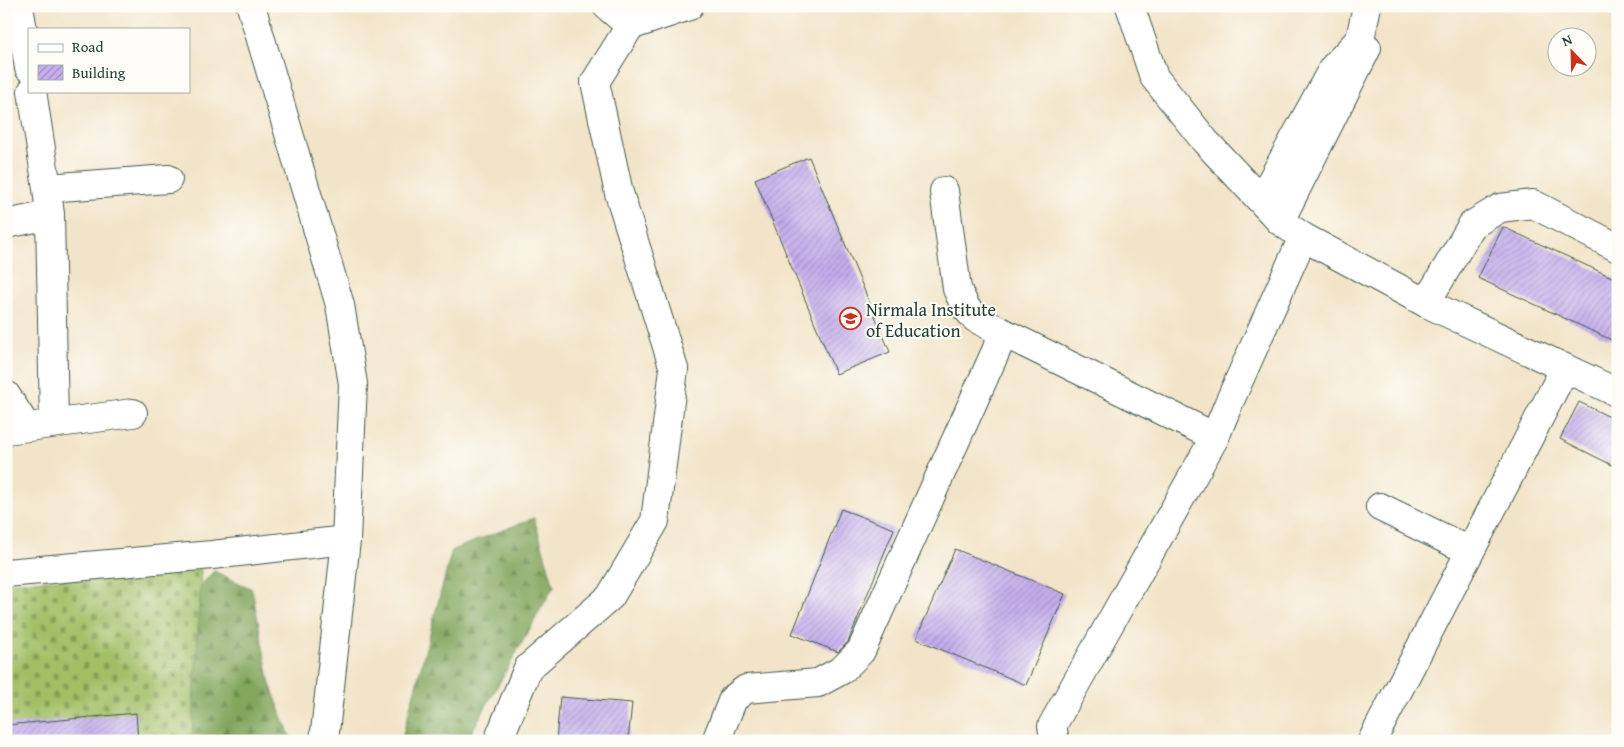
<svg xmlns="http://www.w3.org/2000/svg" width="1624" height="747" font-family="'Gentium Book Plus',serif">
  <defs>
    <pattern id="forest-firs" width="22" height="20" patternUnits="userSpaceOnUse" patternTransform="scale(1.25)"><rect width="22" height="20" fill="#81a65b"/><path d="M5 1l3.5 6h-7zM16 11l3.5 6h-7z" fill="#69884c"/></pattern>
    <pattern id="cemetery-stones" width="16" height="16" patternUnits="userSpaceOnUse" patternTransform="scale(1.25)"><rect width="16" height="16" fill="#a2bf66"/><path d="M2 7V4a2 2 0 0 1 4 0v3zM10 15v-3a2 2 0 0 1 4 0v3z" fill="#839c55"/></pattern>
    <pattern id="building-hatch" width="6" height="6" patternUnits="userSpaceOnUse" patternTransform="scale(1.25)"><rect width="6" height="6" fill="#c5aded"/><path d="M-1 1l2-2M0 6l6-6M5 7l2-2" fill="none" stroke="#9f8ec1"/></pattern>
  </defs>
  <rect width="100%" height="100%" fill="#fdfcf7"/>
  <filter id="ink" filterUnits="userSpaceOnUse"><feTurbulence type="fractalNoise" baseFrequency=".02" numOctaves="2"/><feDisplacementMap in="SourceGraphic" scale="10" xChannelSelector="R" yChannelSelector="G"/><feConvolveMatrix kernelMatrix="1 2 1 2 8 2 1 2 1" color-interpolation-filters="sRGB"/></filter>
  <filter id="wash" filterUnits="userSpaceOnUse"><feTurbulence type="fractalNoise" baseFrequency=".0096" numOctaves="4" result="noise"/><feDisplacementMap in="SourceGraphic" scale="20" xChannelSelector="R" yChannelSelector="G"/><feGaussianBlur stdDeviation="1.12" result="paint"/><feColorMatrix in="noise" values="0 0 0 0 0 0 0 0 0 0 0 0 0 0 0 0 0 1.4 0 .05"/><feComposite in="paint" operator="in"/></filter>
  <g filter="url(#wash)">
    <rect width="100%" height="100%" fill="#f2e4c8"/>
    <!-- forest -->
    <g fill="url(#forest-firs)" stroke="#507248">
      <path d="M534 518 554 586 471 733V741H380V739L402 738 452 550Z"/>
      <path d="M214 571 252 589 270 684 292 741H167L177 611Z"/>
    </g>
    <!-- cemetery -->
    <path fill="url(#cemetery-stones)" stroke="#607e4d" d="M201 569 192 741H6V583Z"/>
    <g id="blocks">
      <!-- building -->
      <g fill="url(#building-hatch)">
        <path d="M809 157 890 352 836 374 755 179Z"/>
        <path d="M1503 227 1618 280V343L1478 278Z"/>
        <path d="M1579 402 1618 421V468L1560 439Z"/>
        <path d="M841 509 894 529 848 642 838 652 792 634Z"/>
        <path d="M955 549 1065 594 1026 685 916 639Z"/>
        <path d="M560 697 632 703 628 741H556Z"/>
        <path d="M136 713 138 741H6V725Z"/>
      </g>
    </g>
  </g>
  <g filter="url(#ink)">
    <use href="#blocks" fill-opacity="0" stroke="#3f564a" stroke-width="1"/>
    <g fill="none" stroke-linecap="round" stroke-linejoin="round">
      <defs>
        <g id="minor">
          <path d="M19 6 29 68"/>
          <path d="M607 6 630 26"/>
          <path d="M47 188 168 179"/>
          <path d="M944 191 957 289 966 308 975 318 1004 333"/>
          <path d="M1261 200 1333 68 1360 39 1367 6"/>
          <path d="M50 215 54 423"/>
          <path d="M1280 221 1367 48"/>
          <path d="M6 224 50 215 47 188 32 91"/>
          <path d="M1426 303 1472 225 1500 208 1533 204 1618 248"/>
          <path d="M6 395 26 426"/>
          <path d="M6 430 133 413"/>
          <path d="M1380 507 1470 551"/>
          <path d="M6 573 212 555 346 540"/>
          <path d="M498 741 528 668 610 597 655 521 674 369 619 193 595 82 630 26 689 6"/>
          <path d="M716 741 733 699 746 689 818 683 842 670 861 651 1004 333 1215 437"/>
          <path d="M1055 741 1052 726 1215 437 1228 405 1303 237"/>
          <path d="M1372 741 1565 368"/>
        </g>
        <g id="major">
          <path d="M251 6 340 305 353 384 346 540 324 741"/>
          <path d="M1130 6 1154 77 1205 141 1280 221 1303 237 1426 303 1618 393"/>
        </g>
      </defs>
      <!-- minor casing -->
      <use href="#minor" stroke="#3f564a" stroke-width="30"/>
      <!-- major casing -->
      <use href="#major" stroke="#3f564a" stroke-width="30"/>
      <!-- minor -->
      <use href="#minor" stroke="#fff" stroke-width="28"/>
      <!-- major -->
      <use href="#major" stroke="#fff" stroke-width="28"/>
    </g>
  </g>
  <!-- icons -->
  <defs>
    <symbol id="university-ring" viewBox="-11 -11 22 22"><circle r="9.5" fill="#fdfcf7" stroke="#c8321e" stroke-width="1.5"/><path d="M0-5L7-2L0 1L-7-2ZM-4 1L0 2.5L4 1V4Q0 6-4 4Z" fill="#c8321e"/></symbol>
  </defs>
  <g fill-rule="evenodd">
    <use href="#university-ring" x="838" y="306" width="25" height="25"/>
  </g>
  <g text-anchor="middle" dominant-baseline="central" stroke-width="4" stroke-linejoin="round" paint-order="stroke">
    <!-- poi labels -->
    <g font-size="18" fill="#1f3d34" stroke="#fdfcf7" text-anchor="start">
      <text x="866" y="309">Nirmala Institute<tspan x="866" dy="21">of Education</tspan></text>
    </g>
  </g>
  <!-- margin -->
  <rect width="1624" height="747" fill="none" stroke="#fdfcf7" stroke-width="25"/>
  <!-- legend -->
  <rect x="28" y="28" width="162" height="65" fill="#fdfcf7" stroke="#a4b0a9"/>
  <rect x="38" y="44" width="25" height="8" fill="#ffffff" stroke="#a4b0a9"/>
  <text x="72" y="52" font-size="15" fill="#1f3d34">Road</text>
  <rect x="38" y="65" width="25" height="15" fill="url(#building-hatch)" stroke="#a4b0a9"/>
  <text x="72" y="78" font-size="15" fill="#1f3d34">Building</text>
  <!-- north arrow -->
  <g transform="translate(1572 52) rotate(337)"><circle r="24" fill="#fdfcf7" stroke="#a4b0a9"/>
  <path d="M0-4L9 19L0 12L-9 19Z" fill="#c8321e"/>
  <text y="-8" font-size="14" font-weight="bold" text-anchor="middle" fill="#1f3d34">N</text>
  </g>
</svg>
